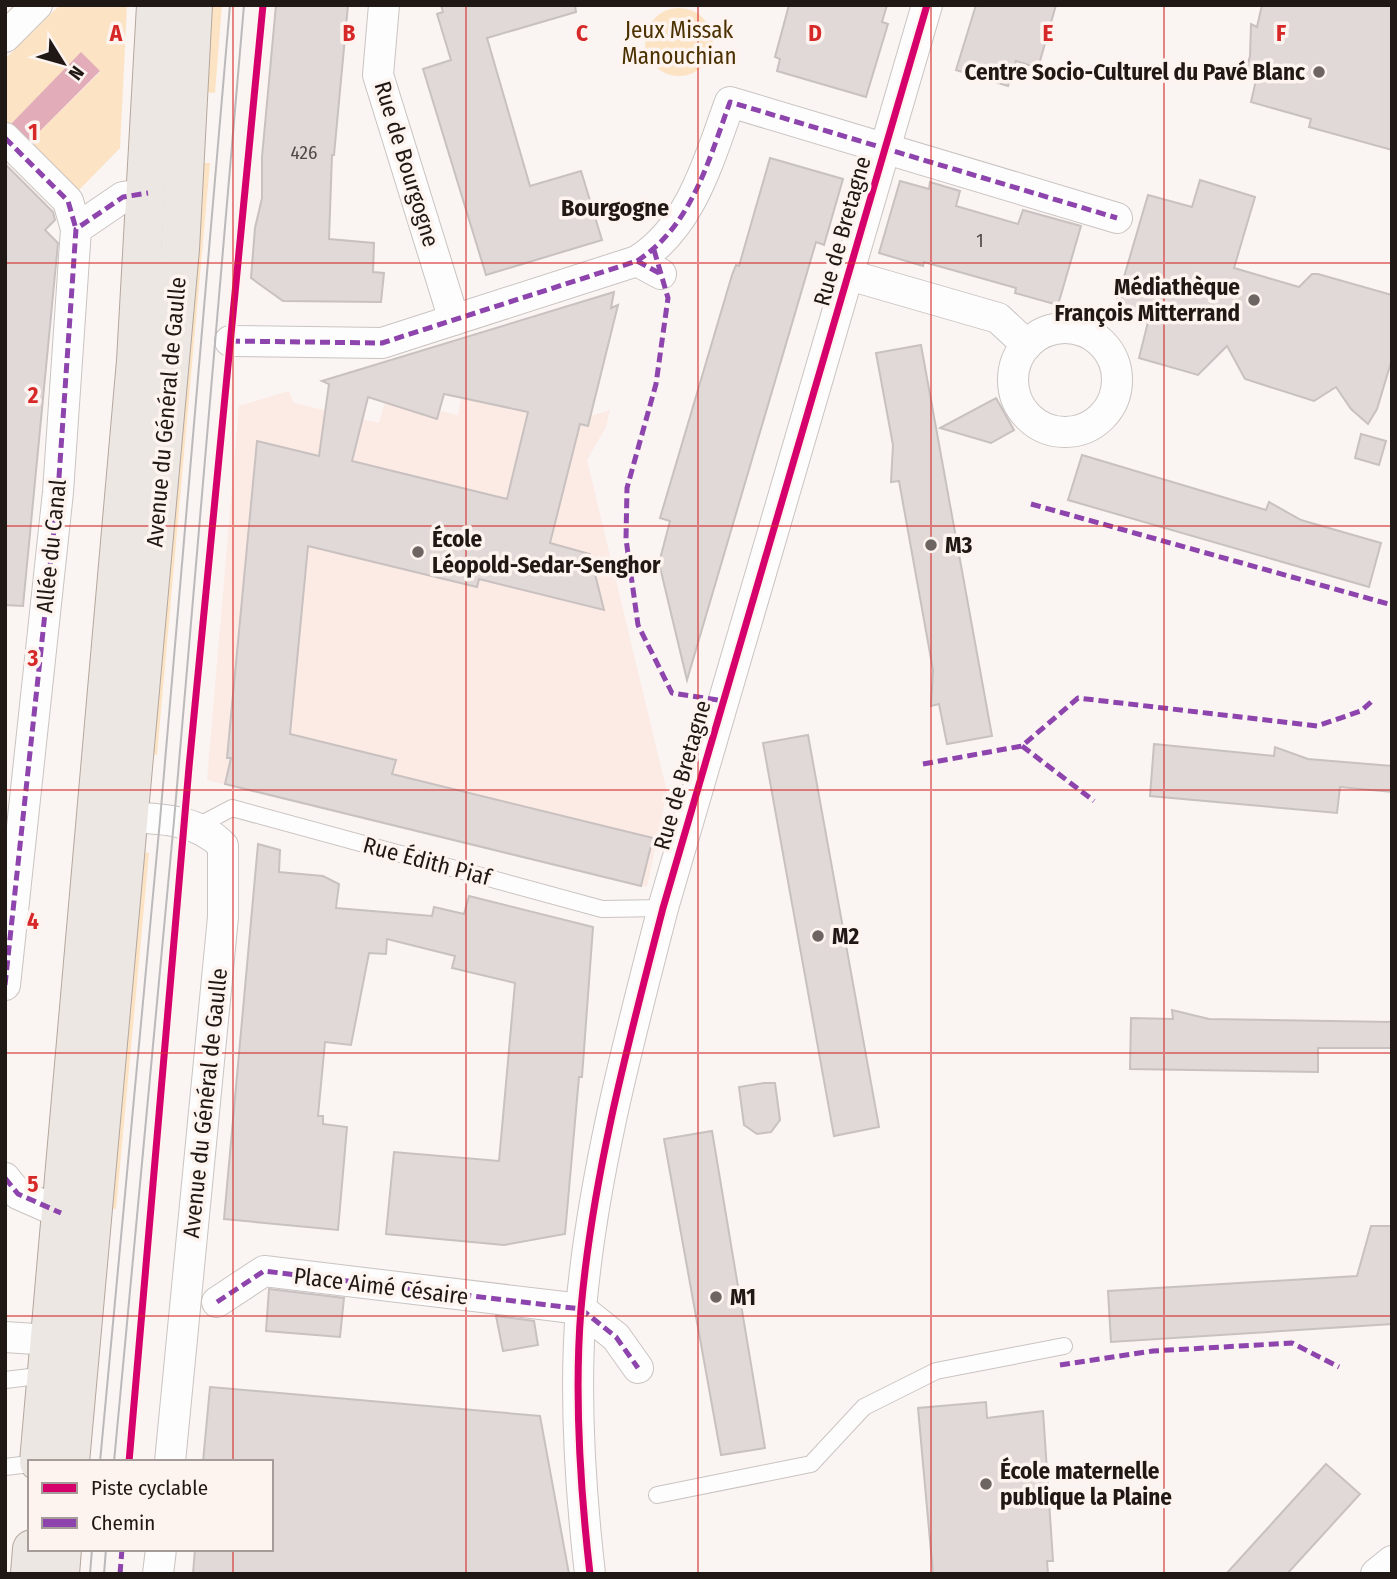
<svg xmlns="http://www.w3.org/2000/svg" width="1397" height="1579" font-family="'Fira Sans Condensed',sans-serif">
  <rect width="100%" height="100%" fill="#faf4f2"/>
  <!-- built -->
  <path fill="#fcebe5" d="M463 389 585 418 610 410 606 427 587 460 667 792 647 887 207 780 239 406 289 391 294 403 379 423 386 398 458 415Z"/>
  <!-- green -->
  <g fill="#fce3c3">
    <path d="M60 5H127L120 148 79 190 27 144 100 72 82 53 9 126 5 121V59Z"/>
    <path d="M205 5H222L215 93 202 92Z"/>
    <circle cx="679" cy="42" r="34"/>
    <path d="M199 163H210L157 755 149 754Z"/>
    <path d="M141 852 149 853 116 1209 108 1208Z"/>
  </g>
  <!-- water -->
  <path fill="#e2adb9" d="M81 52 100 71 27 144 9 126Z"/>
  <!-- building -->
  <g fill="#e0d9d8" stroke="#c8c1c0" stroke-width="2" fill-rule="evenodd">
    <path d="M276 5H348L334 155H332L329 239 374 243 373 272 384 273 381 302 283 301 251 278 255 228 262 198V157Z"/>
    <path d="M441 5H575L576 12 487 38 530 186 581 171 602 240 486 275 423 69 451 60 437 14 443 12Z"/>
    <path d="M789 5H887L882 22 888 24 866 97 777 71 780 59 775 57Z"/>
    <path d="M976 5H1056L1038 68 1016 61 1008 86 956 70Z"/>
    <path d="M1262 5H1392V150L1309 127 1311 119 1251 102 1256 80 1244 77 1250 56 1251 24 1257 27Z"/>
    <path d="M770 158 843 179 824 245 816 242 687 680 659 563 670 521 660 518 732 275 736 265 739 266Z"/>
    <path d="M5 164 53 212 55 220 45 230 58 243 23 606 5 605Z"/>
    <path d="M1200 180 1255 197 1234 268 1299 287 1312 274H1318L1392 295V359L1377 409 1368 424 1351 409 1336 387 1314 401 1245 379 1227 346 1198 375 1139 358 1148 322 1114 311 1148 195 1192 207Z"/>
    <path d="M900 181 929 189 930 182 960 191 956 206 1018 224 1023 210 1081 226 1058 305 1015 293 1016 288 924 262 923 266 879 253Z"/>
    <path d="M614 292 611 308 618 305 588 426 580 424 550 543 590 554 604 610 479 579 477 587 308 546 290 734 396 760 392 774 653 838 641 886 225 784 231 758H227L257 441 319 456 329 384 322 381ZM444 394 528 412 507 499 352 461 368 397 437 419Z"/>
    <path d="M921 345 992 736 947 744 939 704 931 706 933 670 899 481 891 482 893 445 876 353Z"/>
    <path d="M996 398 1014 430 991 443 940 428Z"/>
    <path d="M1361 434 1386 441 1379 465 1355 458Z"/>
    <path d="M1082 455 1266 510 1269 502 1301 520 1381 543 1369 587 1068 500Z"/>
    <path d="M808 735 879 1127 834 1136 763 743Z"/>
    <path d="M1154 744 1274 756 1275 747 1308 759 1392 766V792L1340 787 1337 813 1150 796Z"/>
    <path d="M258 844 280 850 279 872 323 876 339 884 336 908 432 916 434 907 464 914 469 896 593 927 582 1077H579L565 1234 504 1245 386 1234 394 1152 499 1161 515 983 452 968 455 956 387 939 386 954 369 953 351 1045 325 1042 318 1116H323V1124L347 1127 338 1230 224 1219Z"/>
    <path d="M1172 1010 1209 1019 1392 1022V1048H1318V1072L1130 1069 1131 1018 1173 1019Z"/>
    <path d="M764 1083H775L780 1120 771 1132 757 1134 744 1125 739 1087Z"/>
    <path d="M712 1131 765 1448 721 1455 664 1139Z"/>
    <path d="M1371 1226H1392V1324L1111 1342 1108 1291 1357 1276Z"/>
    <path d="M269 1289 344 1298 340 1337 266 1331Z"/>
    <path d="M496 1316 534 1321 538 1345 503 1351Z"/>
    <path d="M210 1387 540 1416 569 1574H193L195 1549H271V1462H203Z"/>
    <path d="M986 1402 987 1418 1043 1411 1053 1561H1047L1048 1574H933L918 1408Z"/>
    <path d="M1326 1464 1360 1494 1287 1574H1226Z"/>
  </g>
  <g fill="none" stroke-linecap="round" stroke-linejoin="round">
    <defs>
      <g id="lane">
        <path d="M196 827 232 808 602 909 663 908"/>
        <path d="M5 1380 47 1375"/>
        <path d="M5 1467 30 1464"/>
        <path d="M657 1495 811 1464 864 1407 936 1371 1064 1346"/>
      </g>
      <g id="street">
        <path d="M384 5 378 75 454 320"/>
        <path d="M5 37 37 5"/>
        <path d="M5 138 68 201 76 229"/>
        <path d="M637 261C692 226 709 159 730 102L1117 218"/>
        <path d="M849 275 998 318 1027 345"/>
        <circle cx="1065" cy="380" r="52"/>
        <path d="M230 341 382 343 637 261 661 274"/>
        <path d="M108 816C148 819 194 815 223 846V917L170 1462"/>
        <path d="M5 985 58 492 76 229 123 197 148 193"/>
        <path d="M5 1178 18 1194 61 1213"/>
        <path d="M217 1302 264 1271 581 1309 616 1337 638 1368"/>
        <path d="M5 1337 50 1340"/>
        <path d="M158 1574 161 1549"/>
        <path d="M590 1574C580 1487 574 1396 581 1309 593 1173 629 1040 663 908L927 5"/>
        <path d="M1376 1574 1392 1561"/>
      </g>
      <g id="primary">
        <path d="M39 1462 136 361 156 5"/>
        <path d="M70 1462 180 249 193 5"/>
        <path d="M30 1574 32 1549"/>
        <path d="M60 1574 62 1549"/>
      </g>
    </defs>
    <!-- lane casing -->
    <use href="#lane" stroke="#cac4c1" stroke-width="18"/>
    <!-- street casing -->
    <use href="#street" stroke="#cac4c1" stroke-width="32"/>
    <!-- primary casing -->
    <use href="#primary" stroke="#b4a79e" stroke-width="40"/>
    <!-- lane -->
    <use href="#lane" stroke="#fefdfd" stroke-width="16"/>
    <!-- street -->
    <use href="#street" stroke="#fefdfd" stroke-width="30"/>
    <!-- primary -->
    <use href="#primary" stroke="#ede7e3" stroke-width="38"/>
    <!-- tram -->
    <g stroke="#bbb9b9" stroke-width="2">
      <path d="M100 1462 160 820 230 5"/>
      <path d="M114 1462 174 821 244 5"/>
      <path d="M90 1574 92 1549"/>
      <path d="M104 1574 106 1549"/>
    </g>
    <!-- quiet -->
    <g stroke="#8e44ad" stroke-width="5" stroke-dasharray="10 5" stroke-linecap="butt">
      <path d="M5 138 68 201 76 229"/>
      <path d="M654 250 668 298 656 384 627 488 626 539 638 625 672 693 724 701"/>
      <path d="M637 261C692 226 709 159 730 102L1117 218"/>
      <path d="M230 341 382 343 637 261 661 274"/>
      <path d="M1031 504 1392 605"/>
      <path d="M1022 746 1094 801"/>
      <path d="M923 764 1022 746 1078 698 1317 726 1361 711 1371 702"/>
      <path d="M5 985 58 492 76 229 123 197 148 193"/>
      <path d="M5 1178 18 1194 61 1213"/>
      <path d="M217 1302 264 1271 581 1309 616 1337 638 1368"/>
      <path d="M1060 1365 1153 1351 1292 1343 1339 1367"/>
      <path d="M120 1574 122 1549"/>
    </g>
    <defs>
      <g id="cycleway">
        <path d="M129 1462 189 767 263 5"/>
        <path d="M590 1574C580 1487 574 1396 581 1309 593 1173 629 1040 663 908L927 5"/>
      </g>
    </defs>
    <!-- cycleway casing -->
    <use href="#cycleway" stroke="#fdf3ef" stroke-width="11"/>
    <!-- cycleway -->
    <use href="#cycleway" stroke="#d6006c" stroke-width="7"/>
  </g>
  <!-- grid -->
  <path fill="none" stroke="#d62828" stroke-width="2" stroke-opacity="0.55" d="M233 5V1462M466 5V1574M698 5V1574M931 5V1574M1164 5V1574M5 263H1392M5 526H1392M5 790H1392M5 1053H1392M5 1316H1392M233 1549V1574"/>
  <!-- markers -->
  <g fill="#6c6562" stroke="#fdf3ef" stroke-width="2.5">
    <circle cx="1319" cy="72" r="7"/>
    <circle cx="1254" cy="300" r="7"/>
    <circle cx="931" cy="545" r="7"/>
    <circle cx="418" cy="552" r="7"/>
    <circle cx="818" cy="936" r="7"/>
    <circle cx="716" cy="1297" r="7"/>
    <circle cx="986" cy="1484" r="7"/>
  </g>
  <g text-anchor="middle" dominant-baseline="central" stroke-width="7" stroke-linejoin="round" paint-order="stroke">
    <!-- number labels -->
    <g font-size="19" fill="#524a48">
      <text x="304" y="152">426</text>
      <text x="980" y="240">1</text>
    </g>
    <!-- park labels -->
    <g font-size="23" fill="#4b3000" stroke="#fdf3ef">
      <text x="679" y="30">Jeux Missak<tspan x="679" dy="26">Manouchian</tspan></text>
    </g>
    <!-- poi labels -->
    <g font-size="23" font-weight="bold" fill="#201815" stroke="#fdf3ef" text-anchor="start">
      <text x="1305" y="72" text-anchor="end">Centre Socio-Culturel du Pavé Blanc</text>
      <text x="1240" y="287" text-anchor="end">Médiathèque<tspan x="1240" dy="26">François Mitterrand</tspan></text>
      <text x="432" y="539">École<tspan x="432" dy="26">Léopold-Sedar-Senghor</tspan></text>
      <text x="945" y="545">M3</text>
      <text x="832" y="936">M2</text>
      <text x="730" y="1297">M1</text>
      <text x="1000" y="1471">École maternelle<tspan x="1000" dy="26">publique la Plaine</tspan></text>
    </g>
    <!-- street labels -->
    <g font-size="23" fill="#201815" stroke="#fdf3ef">
      <text transform="translate(407 164) rotate(73)">Rue de Bourgogne</text>
      <text transform="translate(842 231) rotate(-74)">Rue de Bretagne</text>
      <text transform="translate(166 412) rotate(-85)">Avenue du Général de Gaulle</text>
      <text transform="translate(51 546) rotate(-84)">Allée du Canal</text>
      <text transform="translate(682 775) rotate(-74)">Rue de Bretagne</text>
      <text transform="translate(427 861) rotate(15)">Rue Édith Piaf</text>
      <text transform="translate(205 1103) rotate(-84)">Avenue du Général de Gaulle</text>
      <text transform="translate(381 1286) rotate(7)">Place Aimé Césaire</text>
    </g>
    <!-- neighbourhood labels -->
    <g font-size="24" font-weight="bold" fill="#201815" stroke="#fdf3ef">
      <text x="615" y="208">Bourgogne</text>
    </g>
  </g>
  <g font-size="23" text-anchor="middle" font-weight="bold" fill="#d62828" stroke="#fdf3ef" stroke-width="7" stroke-linejoin="round" paint-order="stroke">
    <text x="116" y="41">A</text>
    <text x="349" y="41">B</text>
    <text x="582" y="41">C</text>
    <text x="815" y="41">D</text>
    <text x="1048" y="41">E</text>
    <text x="1281" y="41">F</text>
    <text x="33" y="140">1</text>
    <text x="33" y="403">2</text>
    <text x="33" y="666">3</text>
    <text x="33" y="929">4</text>
    <text x="33" y="1192">5</text>
  </g>
  <!-- border -->
  <rect width="1397" height="1579" fill="none" stroke="#201815" stroke-width="14"/>
  <!-- legend -->
  <rect x="28" y="1460" width="245" height="91" fill="#fdf3ef" stroke="#a59b98" stroke-width="2"/>
  <rect x="42" y="1483" width="35" height="10" fill="#d6006c" stroke="#a59b98" stroke-width="2"/>
  <text x="91" y="1495" font-size="21" fill="#201815">Piste cyclable</text>
  <rect x="42" y="1518" width="35" height="10" fill="#8e44ad" stroke="#a59b98" stroke-width="2"/>
  <text x="91" y="1530" font-size="21" fill="#201815">Chemin</text>
  <!-- north arrow -->
  <g transform="translate(63 63) rotate(127)" stroke="#fdf3ef" stroke-width="5" paint-order="stroke">
  <path d="M0-5L12 26L0 18L-12 26Z" fill="#201815"/>
  <text y="-10" font-size="19" font-weight="bold" text-anchor="middle" fill="#201815">N</text>
  </g>
</svg>
